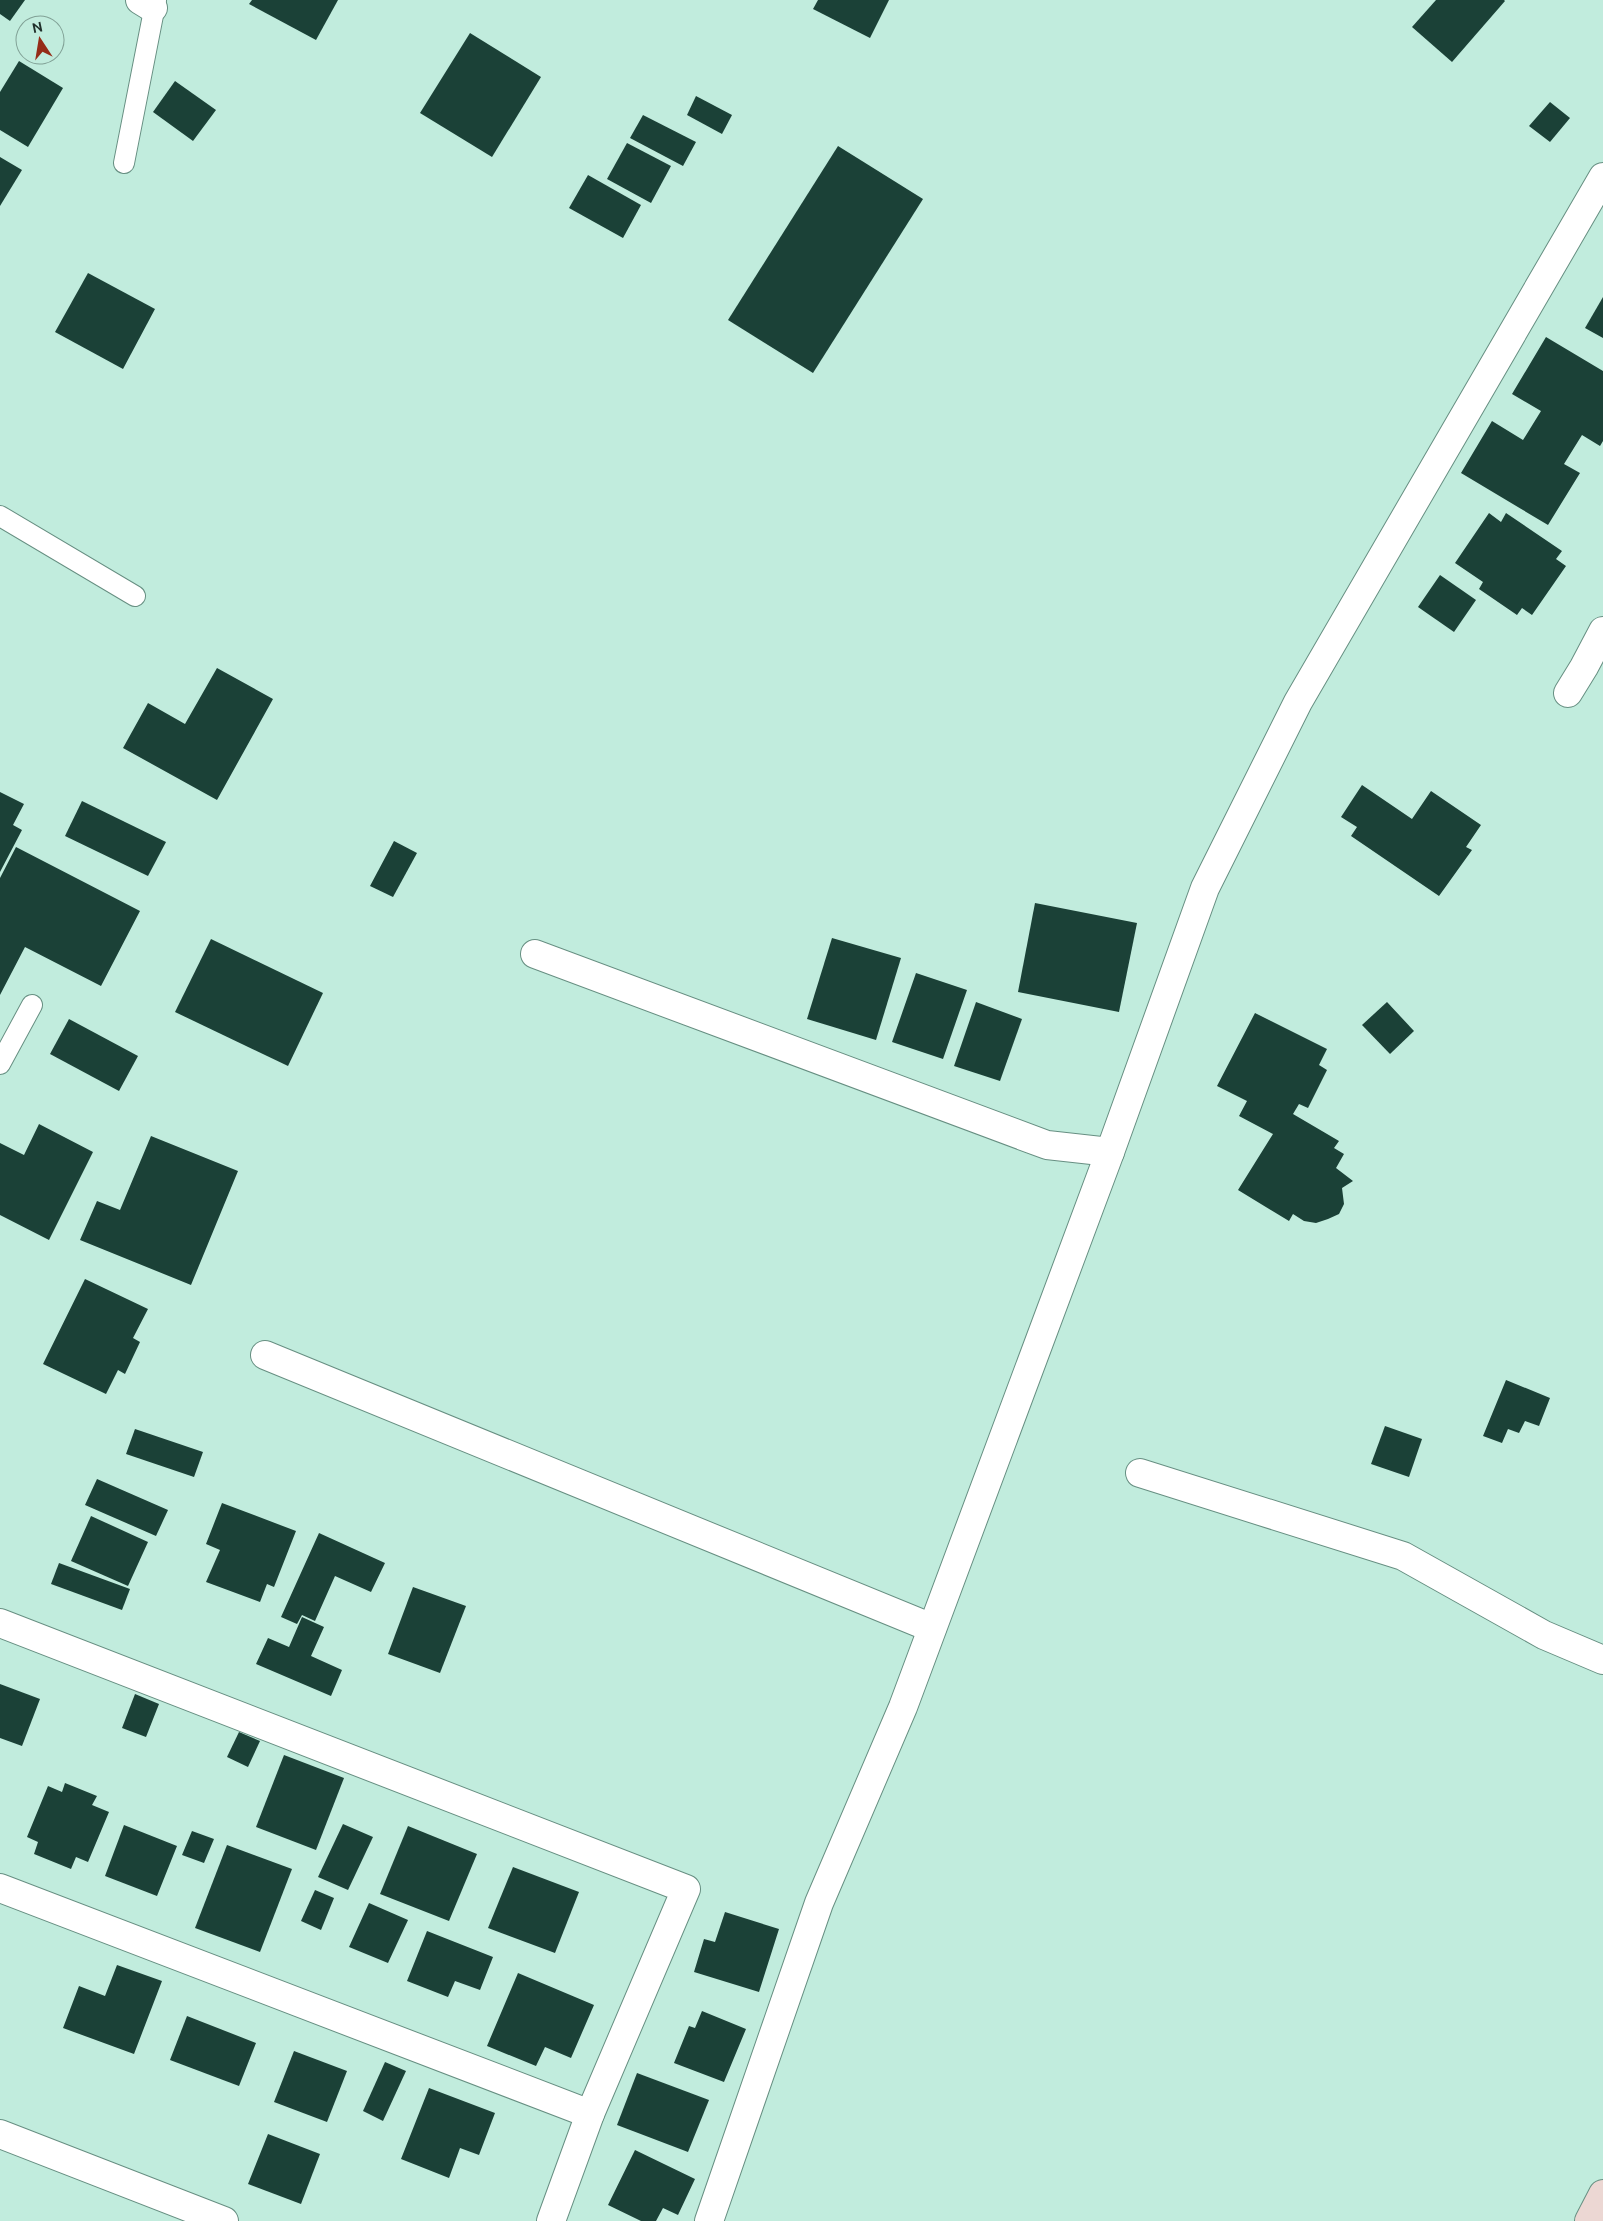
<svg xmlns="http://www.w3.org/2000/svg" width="1603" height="2221" font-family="Ubuntu,sans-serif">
  <rect width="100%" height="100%" fill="#c1ecdd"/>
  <!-- building -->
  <g fill="#1b4137">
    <path d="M0 0H25L10 21 0 14Z"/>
    <path d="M252 0H338L316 40 249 4Z"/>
    <path d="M818 0H889L870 38 813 9Z"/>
    <path d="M1436 0H1504L1505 1 1452 62 1412 27Z"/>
    <path d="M470 33 541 77 492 157 420 113Z"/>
    <path d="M19 61 63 88 28 147 0 130V92Z"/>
    <path d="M175 81 216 110 193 141 153 112Z"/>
    <path d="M696 96 732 115 722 134 687 115Z"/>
    <path d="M1550 102 1570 118 1550 142 1529 126Z"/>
    <path d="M643 115 696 142 683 166 630 138Z"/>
    <path d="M627 143 671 166 651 203 607 179Z"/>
    <path d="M838 146 923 199 813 373 728 320Z"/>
    <path d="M0 157 22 170 0 206Z"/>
    <path d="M588 175 641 205 623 238 569 208Z"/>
    <path d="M88 273 155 309 123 369 55 332Z"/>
    <path d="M1603 297V338L1585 328Z"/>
    <path d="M1546 337 1603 371V441L1600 446 1582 435 1564 464 1580 473 1548 525 1461 473 1492 421 1523 440 1541 411 1512 394Z"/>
    <path d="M1489 513 1501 522 1506 513 1562 551 1556 559 1566 566 1532 615 1522 608 1517 615 1479 589 1483 582 1455 563Z"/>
    <path d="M1440 575 1476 600 1454 632 1418 607Z"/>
    <path d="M217 668 273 699 217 800 123 748 148 703 185 724Z"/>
    <path d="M1362 785 1412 819 1431 791 1481 825 1466 847 1472 850 1439 896 1351 836 1357 827 1341 817Z"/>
    <path d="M0 792 24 804 13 825 22 830 0 872Z"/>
    <path d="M82 801 166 842 148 876 65 836Z"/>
    <path d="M394 841 417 853 393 897 370 886Z"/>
    <path d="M16 847 140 911 101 986 25 947 0 995V878Z"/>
    <path d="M1035 903 1137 923 1119 1012 1018 992Z"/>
    <path d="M832 938 901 958 876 1040 807 1019Z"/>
    <path d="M211 939 323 993 288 1066 175 1012Z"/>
    <path d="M916 973 967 990 943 1059 892 1042Z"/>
    <path d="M976 1002 1022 1019 1000 1081 954 1066Z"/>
    <path d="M1387 1002 1414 1031 1390 1054 1362 1025Z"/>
    <path d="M1255 1013 1327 1049 1319 1065 1327 1070 1308 1108 1299 1104 1293 1114 1339 1141 1334 1148 1344 1154 1336 1168 1353 1181 1342 1188 1344 1204 1339 1214 1328 1219 1316 1223 1304 1221 1293 1214 1289 1221 1238 1190 1273 1134 1239 1116 1247 1101 1217 1086Z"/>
    <path d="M69 1019 138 1056 119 1091 50 1054Z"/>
    <path d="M39 1124 93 1152 49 1240 0 1215V1143L24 1155Z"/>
    <path d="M151 1136 238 1171 191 1285 80 1240 97 1201 120 1210Z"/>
    <path d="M85 1279 148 1309 133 1338 140 1342 125 1374 118 1370 106 1394 43 1364Z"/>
    <path d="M1506 1380 1550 1398 1539 1426 1525 1421 1519 1433 1508 1429 1502 1443 1483 1436Z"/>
    <path d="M1385 1426 1422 1439 1409 1477 1371 1464Z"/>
    <path d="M135 1429 203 1452 194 1477 126 1454Z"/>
    <path d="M97 1479 168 1510 156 1536 85 1505Z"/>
    <path d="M222 1503 296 1531 274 1587 267 1584 260 1602 206 1582 220 1550 206 1544Z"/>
    <path d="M91 1516 148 1542 128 1586 71 1561Z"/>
    <path d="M319 1533 385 1563 371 1592 335 1576 315 1621 302 1615 297 1624 281 1617Z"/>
    <path d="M59 1563 130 1589 122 1610 51 1584Z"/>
    <path d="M413 1587 466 1606 440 1673 388 1654Z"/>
    <path d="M302 1617 324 1627 311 1656 342 1670 331 1696 256 1664 268 1638 289 1647Z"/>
    <path d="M0 1684 40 1699 22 1746 0 1738Z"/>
    <path d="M135 1694 159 1704 146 1737 122 1728Z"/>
    <path d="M239 1732 260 1741 248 1767 227 1757Z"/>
    <path d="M284 1755 344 1778 316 1850 256 1827Z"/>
    <path d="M65 1783 97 1796 92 1805 109 1812 88 1862 76 1857 71 1869 34 1854 38 1842 27 1837 48 1786 62 1792Z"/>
    <path d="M343 1824 373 1837 348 1890 318 1877Z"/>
    <path d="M124 1825 177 1846 157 1896 105 1876Z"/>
    <path d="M408 1826 477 1854 449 1921 380 1894Z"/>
    <path d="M192 1831 214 1839 204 1863 182 1855Z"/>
    <path d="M227 1845 292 1869 260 1952 195 1928Z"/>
    <path d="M513 1867 579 1892 555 1953 488 1928Z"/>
    <path d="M315 1890 334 1898 321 1930 301 1921Z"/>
    <path d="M369 1903 408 1920 388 1963 349 1947Z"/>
    <path d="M725 1912 779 1929 759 1992 694 1972 704 1939 715 1942Z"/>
    <path d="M427 1931 493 1957 480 1990 455 1981 448 1997 407 1981Z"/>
    <path d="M117 1965 162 1981 134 2054 63 2028 79 1986 105 1996Z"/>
    <path d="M518 1973 594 2005 571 2058 545 2047 536 2066 487 2046Z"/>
    <path d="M702 2011 746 2029 724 2082 674 2063 689 2026 695 2028Z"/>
    <path d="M187 2016 256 2043 239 2086 170 2060Z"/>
    <path d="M294 2051 347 2071 327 2122 274 2102Z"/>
    <path d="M385 2062 406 2071 383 2121 363 2111Z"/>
    <path d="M637 2073 709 2100 688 2152 617 2125Z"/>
    <path d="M429 2088 495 2113 479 2155 460 2148 449 2178 401 2159Z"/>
    <path d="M268 2134 320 2154 301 2204 248 2184Z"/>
    <path d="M635 2150 695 2179 678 2215 663 2208 656 2221H641L608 2205Z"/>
  </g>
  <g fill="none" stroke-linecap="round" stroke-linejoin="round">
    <defs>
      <g id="service">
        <path d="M124 163 156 0"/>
        <path d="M0 516 135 596"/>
        <path d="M0 1064 32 1005"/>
      </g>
      <g id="minor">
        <path d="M140 0 153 8"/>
        <path d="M1568 693 1584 667 1603 631"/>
        <path d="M535 954 1047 1145 1110 1152"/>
        <path d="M265 1355 932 1628"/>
        <path d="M1140 1473 1403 1556 1544 1635 1603 1660"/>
        <path d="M0 1623 686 1889 590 2114 551 2221"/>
        <path d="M0 1888 590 2114"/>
        <path d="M0 2134 224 2221"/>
        <path d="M709 2221 819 1903 903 1707 1110 1152 1205 888 1298 702 1603 177"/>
      </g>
      <path id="secondary" d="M1589 2221 1603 2194"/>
    </defs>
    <!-- service casing -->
    <use href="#service" stroke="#678f82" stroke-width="22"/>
    <!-- minor casing -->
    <use href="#minor" stroke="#678f82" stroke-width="30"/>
    <!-- secondary casing -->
    <use href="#secondary" stroke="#678f82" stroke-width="30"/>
    <!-- service -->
    <use href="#service" stroke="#fff" stroke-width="20"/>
    <!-- minor -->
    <use href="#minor" stroke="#fff" stroke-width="28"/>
    <!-- secondary -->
    <use href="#secondary" stroke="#ecd7d3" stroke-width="28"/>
  </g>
  <!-- north arrow -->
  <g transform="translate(40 40) rotate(348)"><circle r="24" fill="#c1ecdd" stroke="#81a196"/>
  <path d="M0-4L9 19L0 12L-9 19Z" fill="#952c17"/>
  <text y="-8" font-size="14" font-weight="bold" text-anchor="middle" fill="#20302b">N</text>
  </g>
</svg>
